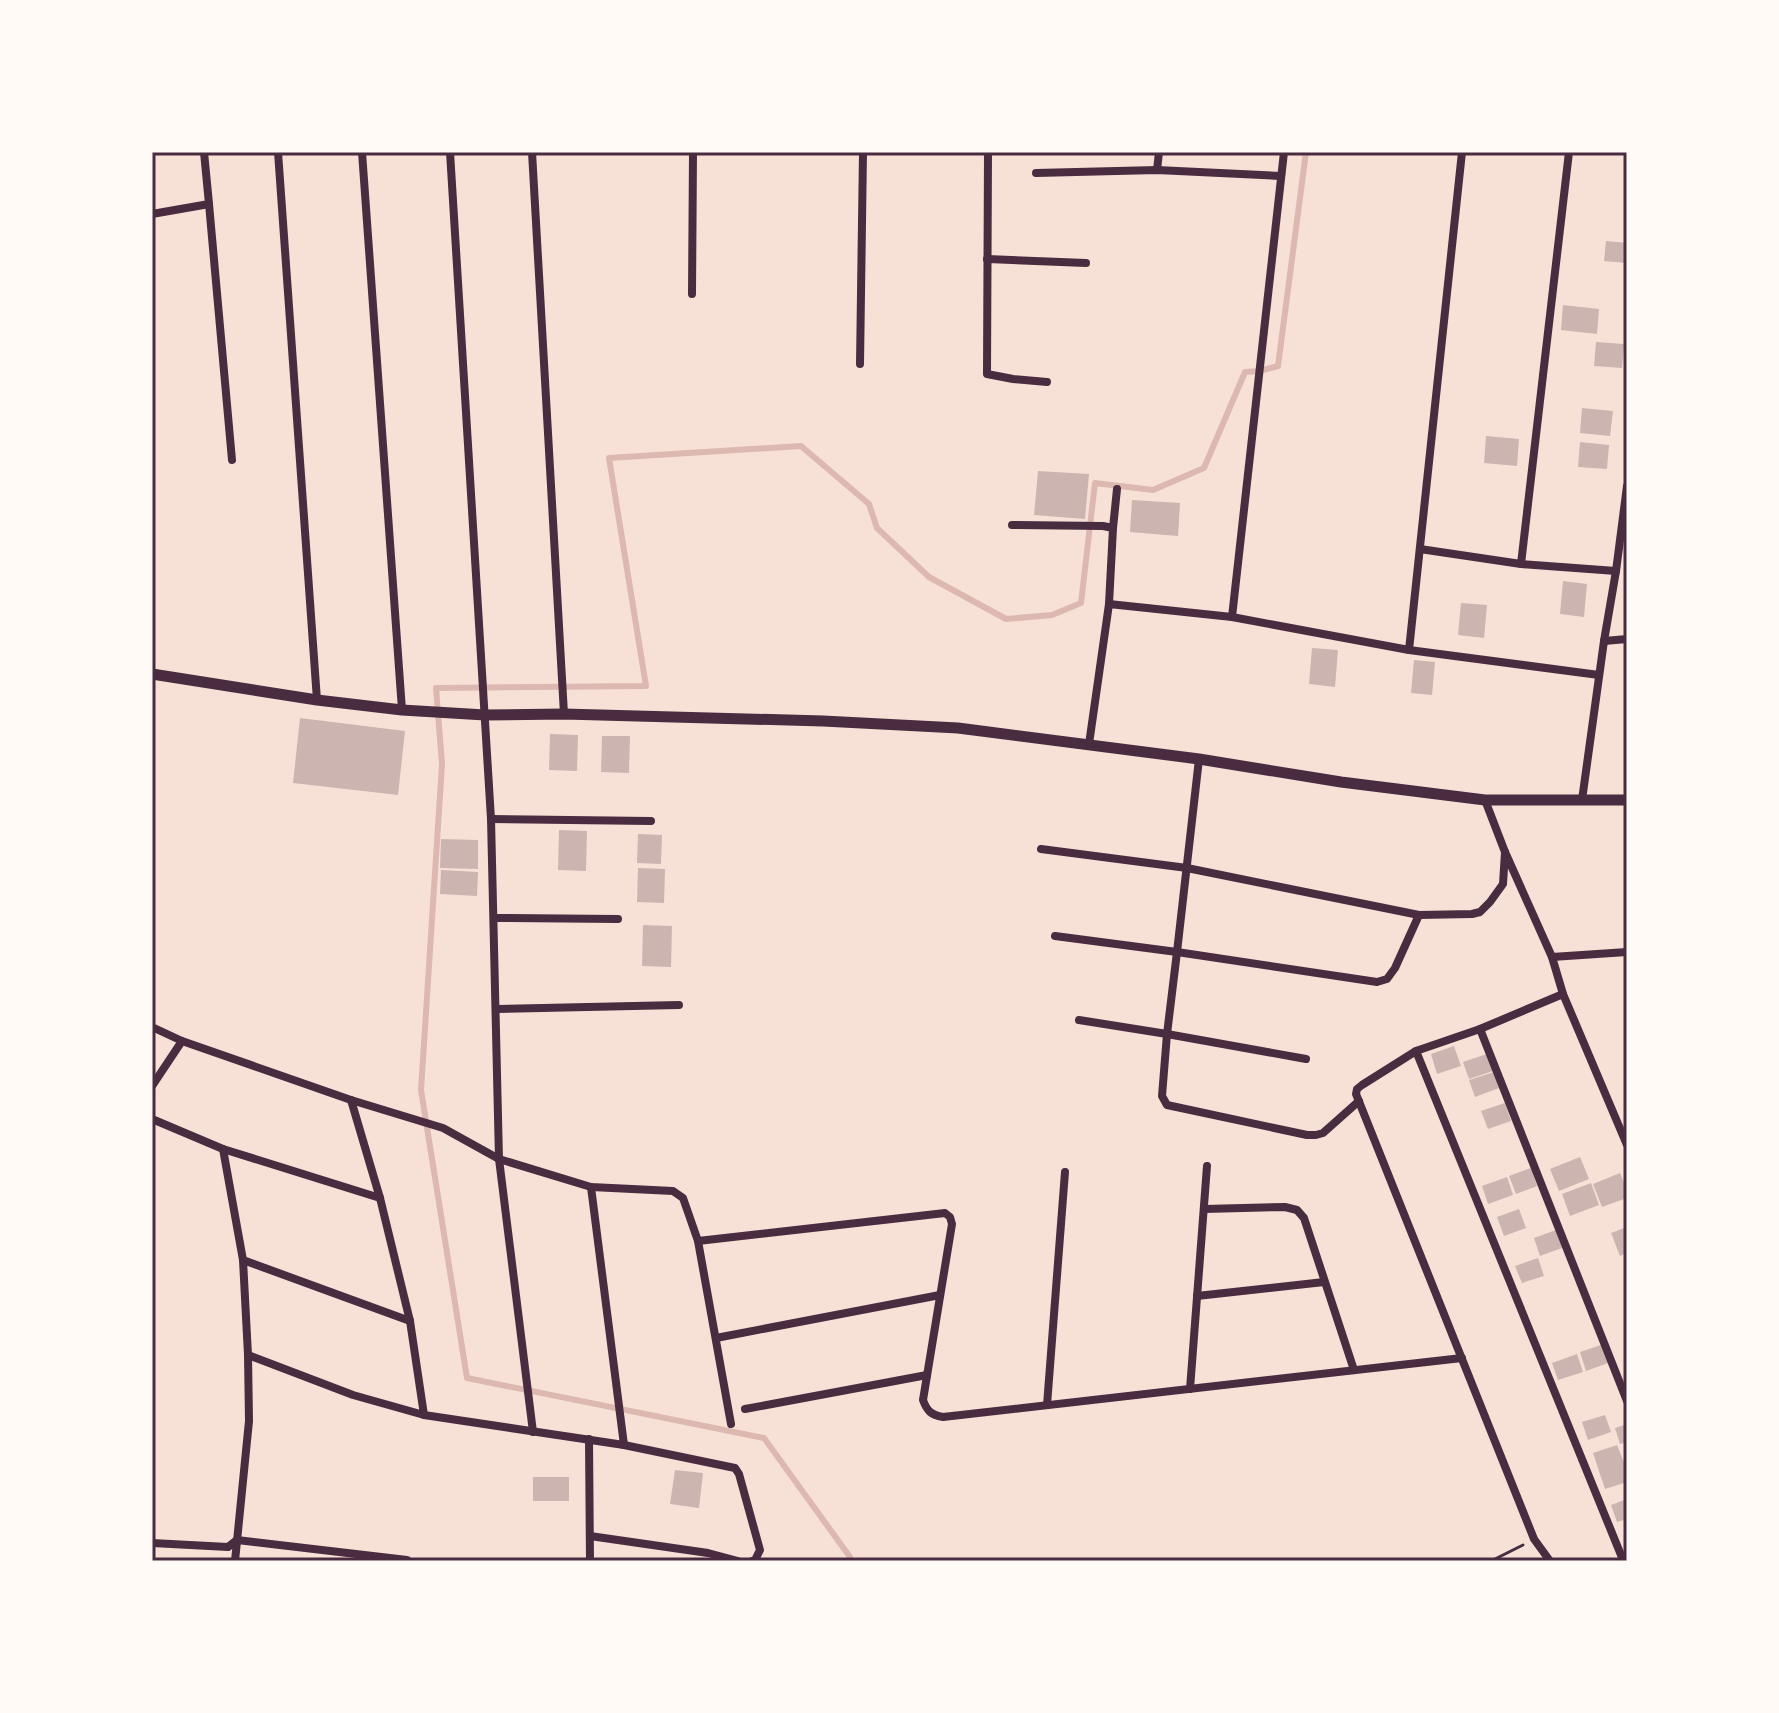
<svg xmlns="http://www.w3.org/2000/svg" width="1779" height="1713" font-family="Barlow,sans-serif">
  <rect width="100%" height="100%" fill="#f7e1d7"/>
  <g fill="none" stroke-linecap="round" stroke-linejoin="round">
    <!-- stream -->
    <path stroke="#dcb8b0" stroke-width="6" d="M850 1557 764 1438 467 1378 421 1090 442 764 436 688 646 686 609 458 801 446 869 504 877 528 929 577 1006 619 1052 615 1081 603 1095 483 1153 490 1204 468 1245 372 1259 371 1278 366 1306 152"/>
  </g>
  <!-- building -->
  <g fill="#ccb4b1">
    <path d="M1606 241 1627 243V263L1604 261Z"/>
    <path d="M1563 305 1599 309 1597 334 1561 330Z"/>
    <path d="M1596 342 1624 344 1622 368 1594 366Z"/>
    <path d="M1582 408 1613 411 1610 436 1580 433Z"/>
    <path d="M1486 436 1519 439 1517 466 1484 463Z"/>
    <path d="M1580 442 1609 445 1607 469 1578 467Z"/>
    <path d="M1038 471 1089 474 1085 519 1034 515Z"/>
    <path d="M1132 500 1180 503 1178 536 1130 532Z"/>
    <path d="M1563 581 1587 584 1584 617 1560 614Z"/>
    <path d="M1461 603 1487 605 1484 638 1458 635Z"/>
    <path d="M1312 648 1338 650 1335 687 1309 684Z"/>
    <path d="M1414 660 1435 662 1432 695 1411 693Z"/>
    <path d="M300 718 405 731 398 795 293 783Z"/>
    <path d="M550 734 578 735 577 771 549 770Z"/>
    <path d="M602 736H630L629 773 601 772Z"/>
    <path d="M559 830 587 831 586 871 558 870Z"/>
    <path d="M638 834 662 835 661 864 637 863Z"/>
    <path d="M441 839 478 840V869L440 868Z"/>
    <path d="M638 868 665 869 664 903 637 902Z"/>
    <path d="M441 870 478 872 477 896 440 894Z"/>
    <path d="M643 925 672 926 671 967 642 966Z"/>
    <path d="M1454 1046 1461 1066 1437 1074 1431 1054Z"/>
    <path d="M1487 1054 1493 1071 1469 1079 1463 1062Z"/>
    <path d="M1494 1072 1499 1088 1475 1097 1469 1080Z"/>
    <path d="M1505 1103 1511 1121 1488 1129 1481 1111Z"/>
    <path d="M1580 1157 1589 1179 1559 1191 1550 1169Z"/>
    <path d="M1531 1168 1537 1186 1516 1194 1509 1176Z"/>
    <path d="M1620 1173 1627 1190V1198L1602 1207 1593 1184Z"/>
    <path d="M1507 1177 1513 1195 1488 1204 1482 1186Z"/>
    <path d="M1591 1183 1599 1205 1570 1216 1562 1194Z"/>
    <path d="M1519 1209 1526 1228 1504 1236 1497 1217Z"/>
    <path d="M1627 1227V1253L1620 1256 1611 1233Z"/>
    <path d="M1556 1230 1562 1248 1540 1256 1534 1238Z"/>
    <path d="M1538 1258 1544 1276 1522 1283 1515 1266Z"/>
    <path d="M1601 1345 1608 1363 1586 1371 1580 1352Z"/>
    <path d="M1577 1354 1583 1372 1558 1380 1552 1363Z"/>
    <path d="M1605 1415 1611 1432 1588 1440 1582 1422Z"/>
    <path d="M1627 1424V1442L1620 1444 1615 1428Z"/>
    <path d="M1617 1445 1627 1470V1482L1605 1489 1593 1453Z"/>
    <path d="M675 1470 703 1473 699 1508 670 1504Z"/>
    <rect x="533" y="1477" width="36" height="24"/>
    <path d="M1627 1499V1519L1617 1522 1611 1505Z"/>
  </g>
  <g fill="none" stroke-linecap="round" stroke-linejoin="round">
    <!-- path -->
    <path stroke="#4a2c40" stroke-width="3" d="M1491 1561 1523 1545"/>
    <!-- minor -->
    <g stroke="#4a2c40" stroke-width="8">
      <path d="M278 152 317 700"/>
      <path d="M362 152 402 710"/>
      <path d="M450 152 491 819 499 1159 533 1432"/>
      <path d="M532 152 564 714"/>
      <path d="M988 152 987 374 1013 379 1047 382"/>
      <path d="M1157 170 1159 152"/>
      <path d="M1036 173 1157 170 1281 176"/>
      <path d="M209 204 232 460"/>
      <path d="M152 214 209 204 204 152"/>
      <path d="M987 259 1086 263"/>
      <path d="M692 294 693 152"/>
      <path d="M860 364 863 152"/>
      <path d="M1012 525 1103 526 1113 528 1109 604"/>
      <path d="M1113 528 1117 489"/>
      <path d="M1420 549 1521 564 1616 571"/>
      <path d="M1521 564 1569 152"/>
      <path d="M1232 617 1284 152"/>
      <path d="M1604 641 1627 639"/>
      <path d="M1409 650 1462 152"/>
      <path d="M1089 744 1109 604 1232 617 1409 650 1599 675"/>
      <path d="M1199 759 1177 952 1167 1034 1162 1096 1167 1105 1307 1135H1316L1323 1133 1359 1101"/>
      <path d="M1485 800 1505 852 1552 957 1627 952"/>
      <path d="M1582 800 1604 641 1616 571 1627 486"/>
      <path d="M491 819 651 821"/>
      <path d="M1041 849 1187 868 1419 915"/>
      <path d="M495 918 618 919"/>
      <path d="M1055 936 1177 952 1377 982 1387 979 1395 968 1419 915 1472 914 1480 912 1490 902 1503 884 1505 852"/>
      <path d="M1563 994 1627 1145"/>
      <path d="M497 1009 679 1005"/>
      <path d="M1079 1020 1167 1034 1306 1059"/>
      <path d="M152 1027 182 1041 351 1100 443 1128 499 1159 591 1187 673 1191 683 1198 698 1241 945 1213 950 1217 952 1224 923 1400C927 1411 931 1415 943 1417L1462 1358"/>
      <path d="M1480 1029 1627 1401"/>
      <path d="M1416 1051 1623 1560"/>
      <path d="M152 1086 182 1041"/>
      <path d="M351 1100 380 1198 410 1321 424 1415 624 1445 735 1468 739 1474 760 1550 755 1560 752 1561"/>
      <path d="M152 1119 223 1149 243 1260 248 1355 353 1395 424 1415"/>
      <path d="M223 1149 380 1198"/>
      <path d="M591 1187 624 1445"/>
      <path d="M1204 1209 1285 1207 1297 1210 1304 1218 1354 1370"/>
      <path d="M698 1241 731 1424"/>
      <path d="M243 1260 410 1321"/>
      <path d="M1197 1296 1324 1282"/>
      <path d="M716 1338 940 1295"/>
      <path d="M1190 1389 1207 1166"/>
      <path d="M1047 1405 1065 1172"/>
      <path d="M745 1409 927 1375"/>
      <path d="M589 1439 590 1561"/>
      <path d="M590 1536 708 1553 738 1561"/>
      <path d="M152 1543 228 1547 237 1540 407 1560"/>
      <path d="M235 1561 249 1421 248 1355"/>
      <path d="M1550 1561 1534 1539 1356 1094 1357 1089 1362 1085 1416 1051 1480 1029 1563 994 1552 957"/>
    </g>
    <!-- secondary -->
    <path stroke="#4a2c40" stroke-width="11" d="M152 674 317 700 402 710 485 715 564 714 823 721 958 728 1199 759 1341 782 1485 800H1627"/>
  </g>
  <!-- border -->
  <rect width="1779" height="1713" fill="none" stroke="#fffaf5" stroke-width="308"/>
  <rect x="154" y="154" width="1471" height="1405" fill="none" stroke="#4a2c40" stroke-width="3"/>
</svg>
